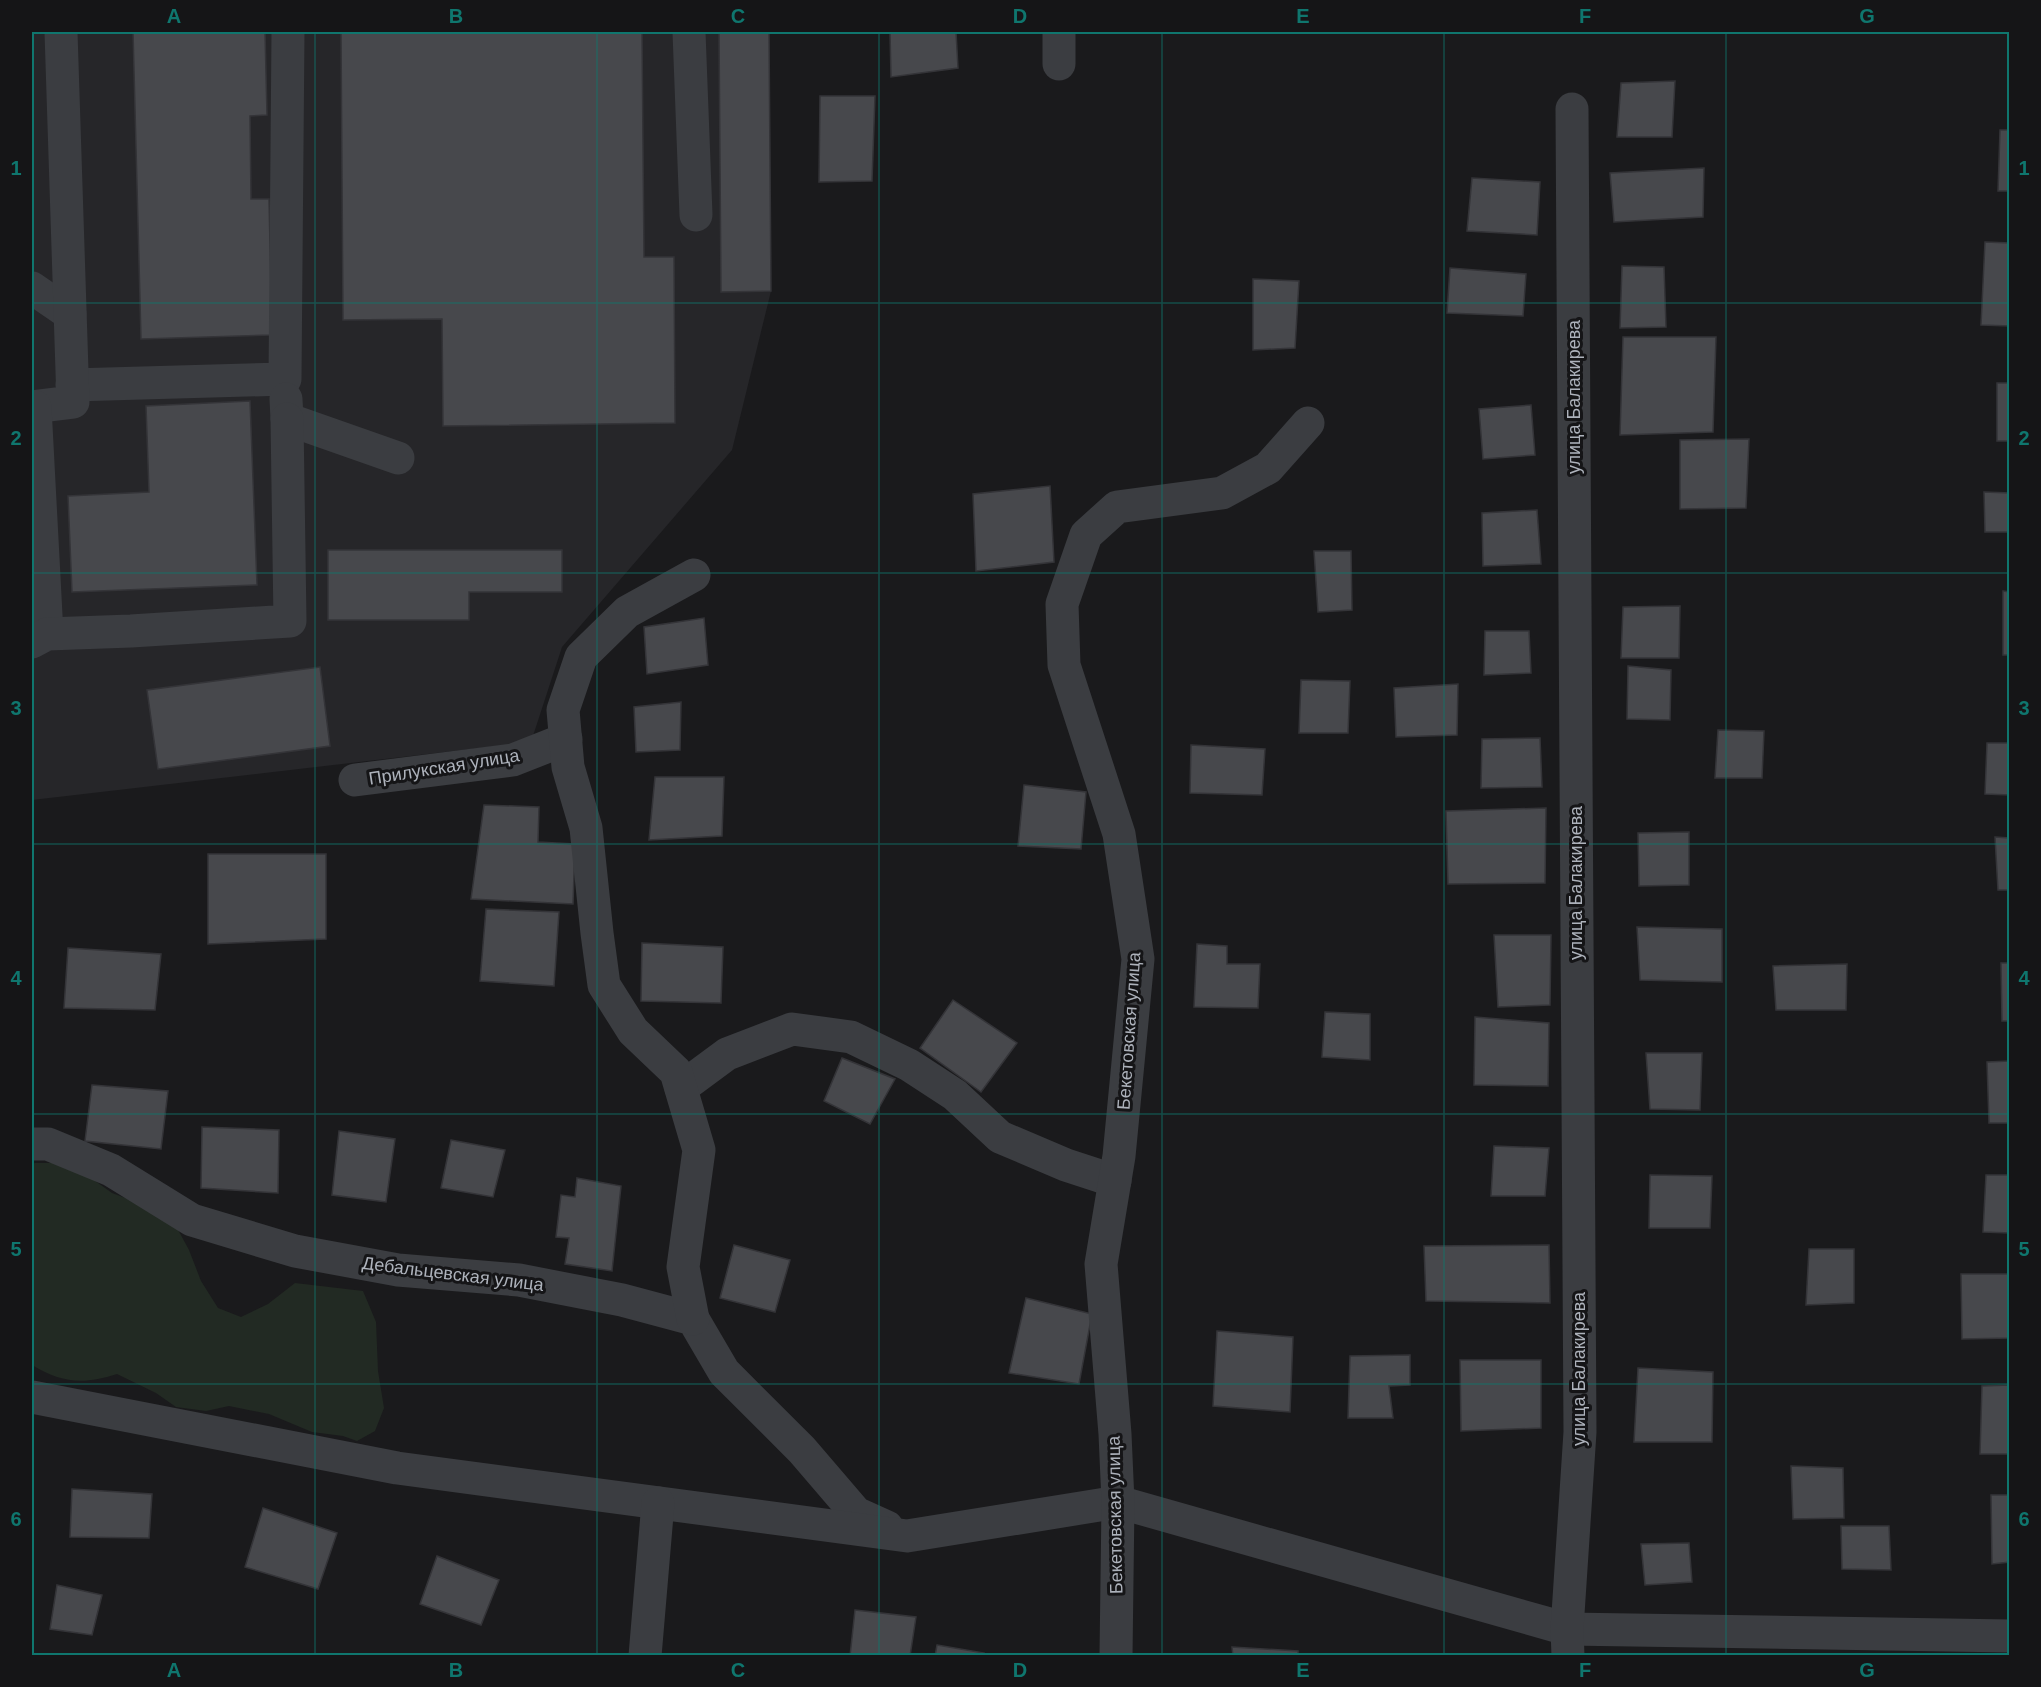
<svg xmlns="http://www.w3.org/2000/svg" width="2041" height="1687" font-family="Helvetica,sans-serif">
  <rect width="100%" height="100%" fill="#1a1a1c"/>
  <!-- built -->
  <path fill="#262629" d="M32 32H769L771 291 732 450 562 647 531 742 32 800Z"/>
  <!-- green -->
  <path fill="#222a23" d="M35 1163H70L112 1193 158 1210 176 1226 189 1250 201 1281 218 1308 241 1317 268 1304 295 1283 363 1291 376 1322 378 1371 384 1408 375 1431 357 1441 343 1436 312 1432 269 1414 229 1406 206 1411 176 1407 156 1393 117 1374C83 1385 62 1383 32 1365V1164Z"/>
  <!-- building -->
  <g fill="#47484c" stroke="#343438" stroke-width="1.5">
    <path d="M133 32H265L267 115 250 116 251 199H269L272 335 141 339Z"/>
    <path d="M341 32H642L644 257H674L675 423 443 426 442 319 343 320Z"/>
    <path d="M719 32H769L771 291 721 292Z"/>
    <path d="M890 32H956L958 68 891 77Z"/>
    <path d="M1675 81 1672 137H1617L1621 83Z"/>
    <path d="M820 96H875L872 181 819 182Z"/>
    <path d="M2000 130H2010V191H1998Z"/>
    <path d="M1704 168 1703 217 1614 222 1610 173Z"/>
    <path d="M1472 178 1540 182 1537 235 1467 231Z"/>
    <path d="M1985 242 2010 243V326L1981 325Z"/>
    <path d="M1622 266 1664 267 1666 327 1620 328Z"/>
    <path d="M1450 268 1526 274 1523 316 1447 313Z"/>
    <path d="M1253 279 1299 281 1295 348 1253 350Z"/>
    <path d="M1623 337H1716L1713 432 1620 435Z"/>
    <rect x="1997" y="383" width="13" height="58"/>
    <path d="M250 401 257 585 72 592 68 496 149 492 146 406Z"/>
    <path d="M1531 405 1535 455 1483 459 1479 409Z"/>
    <path d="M1749 439 1746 508 1680 509V440Z"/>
    <path d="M1050 486 1054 562 976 571 973 494Z"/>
    <path d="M1984 492 2010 493V532H1985Z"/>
    <path d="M1537 510 1541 564 1483 566 1482 513Z"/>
    <path d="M328 550H562V592H469V620H328Z"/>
    <path d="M1314 551H1351L1352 610 1318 612Z"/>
    <path d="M2003 591 2010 592V655H2003Z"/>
    <path d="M1680 606 1679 658H1621L1623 607Z"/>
    <path d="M704 618 708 665 647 674 644 627Z"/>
    <path d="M1485 631H1529L1531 673 1484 675Z"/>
    <path d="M1628 666 1671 670 1670 720 1627 719Z"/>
    <path d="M320 667 330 746 158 769 147 690Z"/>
    <path d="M1301 680 1350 681 1348 733H1299Z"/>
    <path d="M1458 684 1457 735 1396 737 1394 688Z"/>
    <path d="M681 702 680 750 636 752 634 707Z"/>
    <path d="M1718 730 1764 731 1762 778H1715Z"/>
    <path d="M1540 738 1542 787 1481 788 1482 739Z"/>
    <path d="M1987 743H2010V795L1985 794Z"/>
    <path d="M1191 745 1265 749 1262 795 1190 793Z"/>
    <path d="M655 777H724L722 836 649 840Z"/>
    <path d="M1024 785 1086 792 1081 849 1018 846Z"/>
    <path d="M484 805 539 807 538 842 575 844 573 904 471 899Z"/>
    <path d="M1546 808 1545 883 1448 884 1446 811Z"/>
    <path d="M1689 832V885L1639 886 1638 833Z"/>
    <path d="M1995 837 2010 838V890H1998Z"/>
    <path d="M208 854H326V939L208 944Z"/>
    <path d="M486 909 559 912 554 986 480 981Z"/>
    <path d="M1637 927 1722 929V982L1640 980Z"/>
    <path d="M1494 935H1551L1550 1005 1498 1007Z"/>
    <path d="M642 943 723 947 721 1003 641 1001Z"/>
    <path d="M1197 944 1227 946V964H1260L1258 1008 1194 1007Z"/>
    <path d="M68 948 161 954 155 1010 64 1008Z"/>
    <path d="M2001 963H2010V1021H2002Z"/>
    <path d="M1847 964 1846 1010H1776L1773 966Z"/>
    <path d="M953 1000 1017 1043 981 1092 920 1048Z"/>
    <path d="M1325 1012 1370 1014V1060L1322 1057Z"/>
    <path d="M1475 1017 1549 1023 1548 1086 1474 1085Z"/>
    <path d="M1646 1053H1702L1700 1110 1650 1109Z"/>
    <path d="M842 1058 895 1079 870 1124 824 1101Z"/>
    <path d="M2010 1061V1123H1989L1987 1062Z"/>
    <path d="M92 1085 168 1091 161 1149 85 1141Z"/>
    <path d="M202 1127 279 1130 278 1193 201 1188Z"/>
    <path d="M339 1131 395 1139 386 1202 332 1195Z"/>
    <path d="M451 1140 505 1150 493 1197 441 1188Z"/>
    <path d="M1494 1146 1549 1148 1545 1196H1491Z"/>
    <path d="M1650 1175 1712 1176 1710 1228H1649Z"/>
    <path d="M1986 1175H2010V1233L1983 1232Z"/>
    <path d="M577 1178 621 1186 612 1271 565 1264 569 1238 556 1237 561 1195 575 1197Z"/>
    <path d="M734 1245 790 1260 775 1312 720 1298Z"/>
    <path d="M1549 1245 1550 1303 1426 1301 1424 1246Z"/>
    <path d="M1809 1249H1854V1303L1806 1305Z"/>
    <path d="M1961 1274H2010V1338L1962 1339Z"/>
    <path d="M1026 1298 1092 1314 1079 1384 1009 1373Z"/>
    <path d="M1217 1331 1293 1337 1290 1412 1213 1406Z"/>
    <path d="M1410 1355V1385L1389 1386 1393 1418H1348L1350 1356Z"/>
    <path d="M1460 1360H1541V1428L1461 1431Z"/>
    <path d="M1638 1368 1713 1372 1712 1442H1634Z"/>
    <path d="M2010 1385V1454H1980L1982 1386Z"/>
    <path d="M1791 1466 1843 1468 1844 1518 1793 1519Z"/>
    <path d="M72 1489 152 1494 149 1538 70 1537Z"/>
    <path d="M1991 1495H2010V1562L1992 1564Z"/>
    <path d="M263 1508 337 1533 318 1589 245 1567Z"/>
    <path d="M1841 1526H1889L1891 1570 1842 1569Z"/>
    <path d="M1689 1543 1692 1582 1645 1585 1641 1544Z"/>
    <path d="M437 1556 499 1580 481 1625 420 1604Z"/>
    <path d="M57 1585 102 1595 92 1635 50 1629Z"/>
    <path d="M855 1610 916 1617 910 1656H850Z"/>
    <path d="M937 1645 984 1653 983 1656H935Z"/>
    <path d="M1232 1647 1298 1651V1656H1233Z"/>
  </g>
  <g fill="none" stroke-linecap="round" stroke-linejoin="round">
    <!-- minor -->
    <g stroke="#3b3d41" stroke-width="33">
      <path d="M689 32 696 215"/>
      <path d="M1059 64V32"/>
      <path d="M32 288 70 314"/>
      <path d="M72 385 285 379 288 32"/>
      <path d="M286 399 287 419 398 458"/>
      <path d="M32 407 73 402 61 32"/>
      <path d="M35 407 47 634"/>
      <path d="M32 642 47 634 131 631 290 621 287 419"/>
      <path d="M355 780 513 760 566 739"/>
      <path d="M681 1088 727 1054 792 1029 851 1037 909 1065 955 1095 1000 1137 1066 1165 1115 1181"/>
      <path d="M32 1144H48L111 1170 192 1220 295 1251 398 1270 519 1280 622 1300 693 1319 724 1372 802 1450 856 1513 887 1527"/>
      <path d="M693 1319 683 1267 699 1150 676 1072 633 1031 604 985 597 933 586 828 568 767 563 710 581 657 627 612 694 575"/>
      <path d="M32 1397 397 1468 907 1536 1118 1502 1567 1629 2010 1636"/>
      <path d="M645 1656 658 1503"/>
      <path d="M1116 1656 1118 1502 1115 1434 1101 1264 1119 1156 1138 959 1119 834 1064 665 1062 604 1086 535 1117 507 1222 493 1268 468 1308 423"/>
      <path d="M1568 1656 1567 1629 1580 1432 1572 109"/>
    </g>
  </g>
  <!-- grid -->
  <path fill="none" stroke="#0f766e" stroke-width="1.5" stroke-opacity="0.55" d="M315 32V1656M597 32V1656M879 32V1656M1162 32V1656M1444 32V1656M1726 32V1656M32 303H2010M32 573H2010M32 844H2010M32 1114H2010M32 1384H2010"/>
  <g text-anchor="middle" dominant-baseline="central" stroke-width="6" stroke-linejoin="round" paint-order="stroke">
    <!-- street labels -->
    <g font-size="18" fill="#adb2bb" stroke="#151517">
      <text transform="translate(1574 397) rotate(-90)">улица Балакирева</text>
      <text transform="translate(444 767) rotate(-9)">Прилукская улица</text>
      <text transform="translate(1576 883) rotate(-90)">улица Балакирева</text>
      <text transform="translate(1129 1031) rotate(-86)">Бекетовская улица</text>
      <text transform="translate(453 1274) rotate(7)">Дебальцевская улица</text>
      <text transform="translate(1579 1369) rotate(-90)">улица Балакирева</text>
      <text transform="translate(1115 1515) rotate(-91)">Бекетовская улица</text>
    </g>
  </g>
  <!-- border -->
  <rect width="2041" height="1687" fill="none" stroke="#151517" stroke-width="66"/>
  <rect x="33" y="33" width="1975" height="1621" fill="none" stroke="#0f766e" stroke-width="2"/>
  <g font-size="20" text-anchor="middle" font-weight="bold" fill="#0f766e">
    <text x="174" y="23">A</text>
    <text x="456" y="23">B</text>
    <text x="738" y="23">C</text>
    <text x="1020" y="23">D</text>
    <text x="1303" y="23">E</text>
    <text x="1585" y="23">F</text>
    <text x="1867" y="23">G</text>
    <text x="16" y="175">1</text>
    <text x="2024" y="175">1</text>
    <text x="16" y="445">2</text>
    <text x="2024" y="445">2</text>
    <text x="16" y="715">3</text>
    <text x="2024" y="715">3</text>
    <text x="16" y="985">4</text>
    <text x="2024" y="985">4</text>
    <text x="16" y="1256">5</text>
    <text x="2024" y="1256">5</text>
    <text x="16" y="1526">6</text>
    <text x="2024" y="1526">6</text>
    <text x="174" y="1677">A</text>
    <text x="456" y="1677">B</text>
    <text x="738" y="1677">C</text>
    <text x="1020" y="1677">D</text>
    <text x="1303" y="1677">E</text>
    <text x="1585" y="1677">F</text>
    <text x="1867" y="1677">G</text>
  </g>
</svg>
